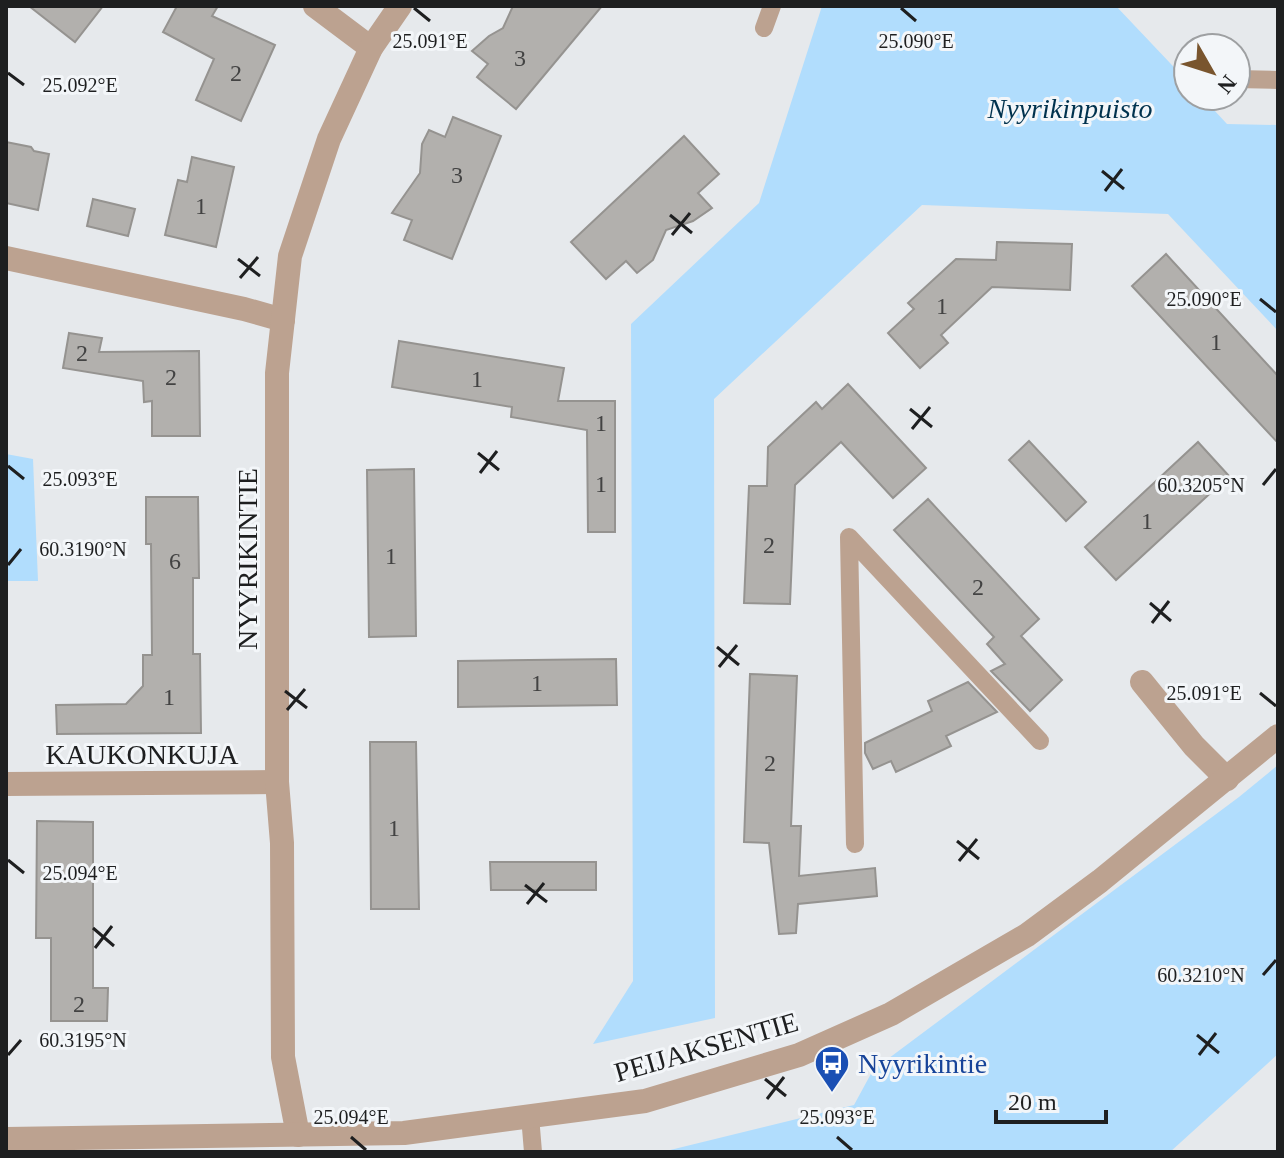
<svg xmlns="http://www.w3.org/2000/svg" width="1284" height="1158" font-family="Georgia,serif">
  <rect width="100%" height="100%" fill="#e6e9ec"/>
  <!-- green -->
  <g fill="#b1ddfd">
    <path d="M822 6H1116L1188 82V96H1201L1227 124 1278 125V331L1168 214 922 205 714 399 715 1018 593 1044 633 981 631 324 759 203Z"/>
    <path d="M6 454 33 459 38 581H6Z"/>
    <path d="M1278 765V1054L1170 1152H662L854 1105 873 1070 1239 797Z"/>
  </g>
  <!-- building -->
  <g fill="#b2b0ad" stroke="#959390" stroke-width="2">
    <path d="M29 6H103L75 42Z"/>
    <path d="M177 6H218L212 16 275 45 241 121 196 100 214 59 163 32Z"/>
    <path d="M513 6H602L516 109 477 77 488 64 472 51 489 36 503 28Z"/>
    <path d="M453 117 501 136 452 259 404 240 412 220 392 213 420 173 422 144 429 130 445 137Z"/>
    <path d="M684 136 719 174 698 193 712 208 693 221 666 230 653 260 637 273 626 261 606 279 571 242Z"/>
    <path d="M6 142 31 147 34 151 49 154 38 210 6 203Z"/>
    <path d="M192 157 234 167 216 247 165 235 178 180 187 182Z"/>
    <path d="M93 199 135 209 128 236 87 226Z"/>
    <path d="M997 242 1072 244 1070 290 992 287 941 335 948 343 920 368 888 333 914 309 908 303 956 259 996 260Z"/>
    <path d="M1166 254 1278 376V443L1132 286Z"/>
    <path d="M69 333 102 338 99 352 199 351 200 436H152V401L144 402 143 381 63 368Z"/>
    <path d="M399 341 564 368 558 401H615V532H588L587 430 511 417 512 407 392 387Z"/>
    <path d="M848 384 926 468 893 498 841 442 795 485 790 604 744 603 749 486H767L768 447 816 402 822 409Z"/>
    <path d="M1029 441 1086 502 1066 521 1009 460Z"/>
    <path d="M1198 442 1229 476 1116 580 1085 547Z"/>
    <path d="M414 469 416 636 369 637 367 470Z"/>
    <path d="M146 497H198L199 578H193V654H200L201 733 57 734 56 705 126 704 143 686V655H152L151 544H146Z"/>
    <path d="M928 499 1039 619 1021 636 1062 680 1030 711 991 671 1005 664 987 644 994 637 894 530Z"/>
    <path d="M616 659 617 705 458 707V661Z"/>
    <path d="M750 674 797 676 791 826H801L799 876 875 868 877 896 798 904 796 933 779 934 769 843 744 842Z"/>
    <path d="M968 682 997 712 946 736 951 746 896 772 891 761 873 769 865 753V743L932 711 928 701Z"/>
    <path d="M370 742H416L419 909H371Z"/>
    <path d="M37 821 93 822V988H108L107 1021H51V938H36Z"/>
    <path d="M490 862H596V890H491Z"/>
  </g>
  <g fill="none" stroke-linecap="round" stroke-linejoin="round">
    <!-- service -->
    <g stroke="#bca290" stroke-width="18">
      <path d="M764 28 772 6"/>
      <path d="M1236 79 1278 80"/>
      <path d="M855 844 849 537 1040 741"/>
      <path d="M530 1116 533 1152"/>
    </g>
    <!-- minor -->
    <g stroke="#bca290" stroke-width="24">
      <path d="M315 6 371 48"/>
      <path d="M6 258 244 309 283 320"/>
      <path d="M1142 682 1194 746 1227 779"/>
      <path d="M6 784 277 782"/>
      <path d="M298 1135 283 1057 282 843 277 782V373L290 256 329 139 371 48 400 6"/>
    </g>
    <!-- tertiary -->
    <path stroke="#bca290" stroke-width="24" d="M6 1139 404 1133 645 1101 799 1055 891 1014 1027 935 1100 881 1278 736"/>
  </g>
  <!-- ticks -->
  <path fill="none" stroke="#1e1f20" stroke-width="3" d="M414 8 430 21M901 8 916 21M8 73 24 85M1102 171 1124 189M1105 191 1122 169M670 215 692 233M672 235 690 213M238 259 260 276M240 278 258 257M1260 299 1276 312M910 409 932 427M912 429 930 407M478 453 499 470M8 466 24 479M480 473 497 451M1263 485 1276 469M8 565 21 549M1150 603 1171 621M1152 623 1169 601M717 647 739 665M719 667 737 645M285 691 307 708M1260 693 1276 706M287 710 305 689M957 841 979 859M8 860 24 873M959 861 977 839M525 885 547 902M527 904 544 883M93 928 114 946M95 948 112 926M1263 975 1276 960M1197 1035 1219 1053M8 1055 21 1040M1199 1055 1216 1033M765 1079 786 1096M767 1099 784 1077M351 1137 366 1150M837 1137 852 1150"/>
  <!-- icons -->
  <defs>
    <symbol id="bus-pin" viewBox="-11 -11 22 30"><path d="M0 17L-7.5 6A9.5 9.5 0 1 1 7.5 6Z" fill="#1a4fb4" stroke="#f3f6f9"/><path d="M-5-6H5V4H4V6H2V4H-2V6H-4V4H-5ZM-3.5-4V0h7V-4ZM-3.5 1.2v1.5H-2V1.2ZM2 1.2v1.5H3.5V1.2Z" fill="#fff"/></symbol>
  </defs>
  <g fill-rule="evenodd">
    <use href="#bus-pin" x="812" y="1043" width="40" height="54"/>
  </g>
  <g text-anchor="middle" dominant-baseline="central" stroke-width="6" stroke-linejoin="round" paint-order="stroke">
    <!-- number labels -->
    <g font-size="24" fill="#434343">
      <text x="520" y="58">3</text>
      <text x="236" y="73">2</text>
      <text x="457" y="175">3</text>
      <text x="201" y="206">1</text>
      <text x="942" y="306">1</text>
      <text x="1216" y="342">1</text>
      <text x="82" y="353">2</text>
      <text x="171" y="377">2</text>
      <text x="477" y="379">1</text>
      <text x="601" y="423">1</text>
      <text x="601" y="484">1</text>
      <text x="1147" y="521">1</text>
      <text x="769" y="545">2</text>
      <text x="391" y="556">1</text>
      <text x="175" y="561">6</text>
      <text x="978" y="587">2</text>
      <text x="537" y="683">1</text>
      <text x="169" y="697">1</text>
      <text x="770" y="763">2</text>
      <text x="394" y="828">1</text>
      <text x="79" y="1004">2</text>
    </g>
    <!-- park labels -->
    <g font-size="28" font-style="italic" fill="#00324e" stroke="#f3f6f9">
      <text x="1070" y="108">Nyyrikinpuisto</text>
    </g>
    <!-- street labels -->
    <g font-size="28" fill="#1e1f20" stroke="#f3f6f9">
      <text transform="translate(247 559) rotate(-90)">NYYRIKINTIE</text>
      <text x="142" y="754">KAUKONKUJA</text>
      <text transform="translate(706 1047) rotate(-16)">PEIJAKSENTIE</text>
    </g>
    <!-- transit labels -->
    <g font-size="28" fill="#164399" stroke="#f3f6f9" text-anchor="start">
      <text x="858" y="1063">Nyyrikintie</text>
    </g>
  </g>
  <g font-size="20" text-anchor="middle" fill="#1e1f20" stroke="#f3f6f9" stroke-width="6" stroke-linejoin="round" paint-order="stroke">
    <text x="430" y="48">25.091°E</text>
    <text x="916" y="48">25.090°E</text>
    <text x="80" y="92">25.092°E</text>
    <text x="1204" y="306">25.090°E</text>
    <text x="80" y="486">25.093°E</text>
    <text x="1201" y="492">60.3205°N</text>
    <text x="83" y="556">60.3190°N</text>
    <text x="1204" y="700">25.091°E</text>
    <text x="80" y="880">25.094°E</text>
    <text x="1201" y="982">60.3210°N</text>
    <text x="83" y="1047">60.3195°N</text>
    <text x="351" y="1124">25.094°E</text>
    <text x="837" y="1124">25.093°E</text>
  </g>
  <!-- border -->
  <rect width="1284" height="1158" fill="none" stroke="#1e1f20" stroke-width="16"/>
  <!-- north arrow -->
  <g transform="translate(1212 72) rotate(129)"><circle r="38" fill="#f3f6f9" stroke="#9ea0a2" stroke-width="2"/>
  <path d="M0-6L14 30L0 20L-14 30Z" fill="#79552e"/>
  <text y="-12" font-size="22" font-weight="bold" text-anchor="middle" fill="#1e1f20">N</text>
  </g>
  <!-- scale -->
  <path d="M996 1110v12h110v-12" fill="none" stroke="#1e1f20" stroke-width="4"/>
  <text x="1008" y="1110" font-size="24" fill="#1e1f20" stroke="#f3f6f9" stroke-width="6" paint-order="stroke">20 m</text>
</svg>
